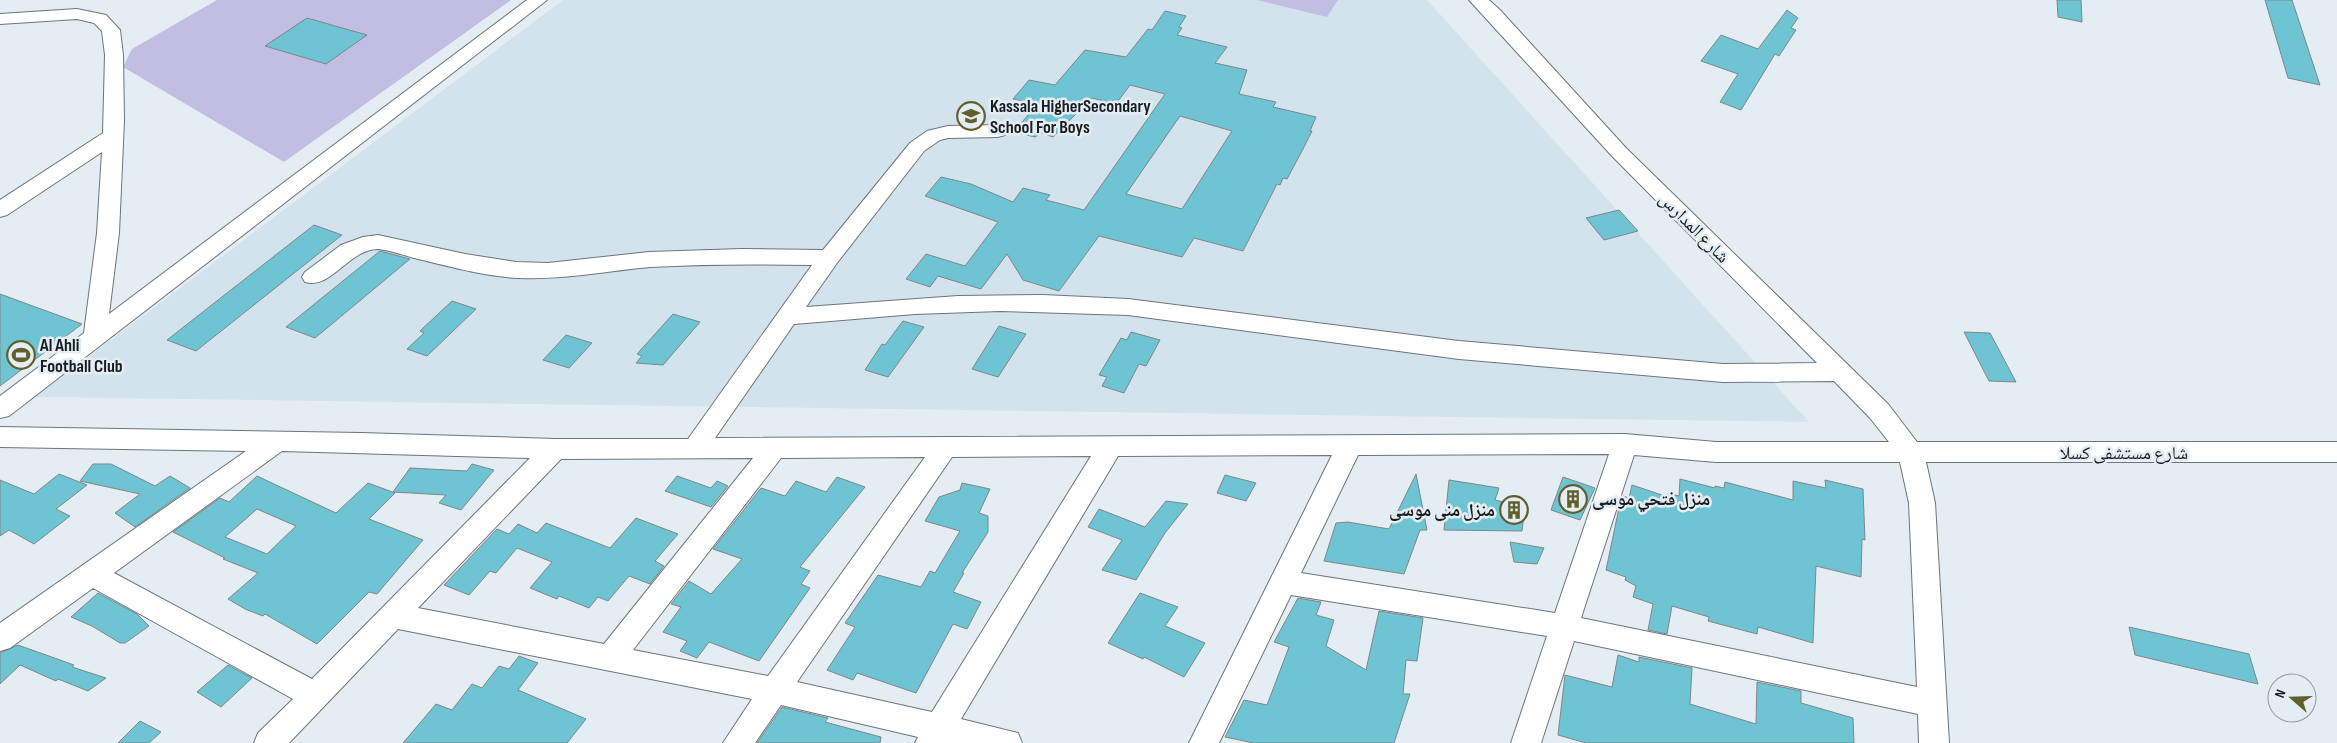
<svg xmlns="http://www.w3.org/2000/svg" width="2337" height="743" font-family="'Sofia Sans Condensed','Noto Naskh Arabic',sans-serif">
  <rect width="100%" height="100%" fill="#e4edf3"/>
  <!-- built -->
  <path fill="#d3e3ee" d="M563 0H1427L1809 422 35 397Z"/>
  <!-- green -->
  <g fill="#c1bee2">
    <path d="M217 0H511L284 162 123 67 132 49Z"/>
    <path d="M1257 0H1338L1327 17Z"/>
  </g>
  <!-- building -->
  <g fill="#6fc4d4" stroke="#7d8789" fill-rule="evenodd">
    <path d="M2057 0H2081L2082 22 2058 17Z"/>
    <path d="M2265 0H2292L2320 85 2288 78Z"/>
    <path d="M1787 10 1798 18 1791 28 1796 30 1779 56 1775 54 1741 110 1720 102 1738 74 1701 61 1721 35 1758 49Z"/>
    <path d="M1165 11 1186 16 1179 27 1182 28 1177 35 1227 47 1215 63 1247 70 1239 94 1276 102 1273 107 1316 117 1310 131H1312L1303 149 1287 179 1283 178 1280 185 1277 184 1243 251 1194 238 1182 257 1099 236 1059 291 1023 280 1007 254 981 289 938 276 930 287 906 279 926 254 965 266 998 222 925 196 941 177 971 184 1013 202 1023 188 1050 195 1046 200 1084 210 1165 94 1130 85 1116 104 1092 98 1053 137 1041 133 1035 137 1014 132 1037 104 1013 99 1029 80 1055 85 1085 50 1126 57 1148 29 1152 30ZM1180 116 1232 131 1182 209 1126 194Z"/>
    <path d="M307 18 367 35 326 64 265 46Z"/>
    <path d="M1619 210 1638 231 1604 240 1586 218Z"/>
    <path d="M314 225 342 235 196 351 167 340Z"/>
    <path d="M380 251 410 259 315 338 286 327Z"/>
    <path d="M0 294 82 324 0 386Z"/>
    <path d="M452 301 476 309 427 356 407 349 424 333 420 331Z"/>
    <path d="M673 314 700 322 663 365 636 363 642 356 637 354Z"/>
    <path d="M903 321 924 327 888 377 865 370 882 344 885 345Z"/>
    <path d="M999 326 1026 334 998 377 972 369Z"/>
    <path d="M1131 332 1160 340 1146 366 1139 364 1124 393 1102 386 1107 377 1099 375 1121 338 1127 340Z"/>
    <path d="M1964 332 1990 333 2016 382 1989 381Z"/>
    <path d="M566 335 592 343 569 368 543 360Z"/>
    <path d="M93 464H111L155 486 170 476 190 488 135 527 115 513 140 494 80 481Z"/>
    <path d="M472 464 494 470 461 510 439 503 446 495 393 492 410 468 467 471Z"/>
    <path d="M59 474 87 485 56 509 70 516 34 544 9 530 0 536V480L34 494Z"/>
    <path d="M1416 474 1427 530H1420L1404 574 1324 561 1336 523 1348 522 1389 529Z"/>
    <path d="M1225 475 1256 483 1246 501 1217 493Z"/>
    <path d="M257 476 336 513 368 483 395 493 369 519 423 540 377 594 369 592 317 644 265 614 263 616 245 609 228 599 258 573 223 559 225 558 173 532 220 498 229 502ZM257 509 296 526 267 554 225 537Z"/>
    <path d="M677 476 711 488 717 481 728 486 711 507 665 491Z"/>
    <path d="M837 477 865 487 800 567 810 571 801 584 810 588 759 661 709 642 697 658 680 651 687 641 663 632 681 607 671 604 689 581 711 594 742 559 713 549 761 488 785 496 796 481 826 492Z"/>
    <path d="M1563 477 1595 488 1580 520 1551 510Z"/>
    <path d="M1680 479 1715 488V486L1724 488 1725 482 1793 500V481L1826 488 1825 480 1863 489 1865 540 1862 539 1861 577 1816 566 1813 643 1758 627 1757 634 1708 621 1709 617 1672 606 1667 634 1648 630 1653 604 1633 597 1636 586 1625 580 1626 577 1606 570 1619 508 1623 496 1629 498 1632 485 1668 497V493L1679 496Z"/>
    <path d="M1449 480 1499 488 1495 500 1525 507 1522 531 1444 530Z"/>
    <path d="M962 483 990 489 979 513 988 516V532L962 573H964L953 592 981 602 967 629 953 624 916 693 857 673 853 680 827 670 855 627 845 623 878 575 921 587 930 571 935 573 960 531 925 521 939 497 960 490Z"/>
    <path d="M1166 501 1188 504 1165 533 1136 580 1102 570 1122 540 1088 527 1099 509 1145 527Z"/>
    <path d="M636 518 678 534 655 561 664 566 650 584 629 576 608 601 598 597 589 608 559 596 557 599 530 588 552 562 517 548 496 573 490 571 469 595 444 585 497 529 509 534 518 524 537 533 546 523 610 548Z"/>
    <path d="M1510 542 1544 548 1537 564 1514 562Z"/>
    <path d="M98 593 137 614 149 626 125 643H120L92 626 71 617Z"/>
    <path d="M1140 593 1178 607 1165 626 1205 643 1184 677 1144 657 1143 659 1108 643Z"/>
    <path d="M1298 598 1321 602 1316 615 1334 620 1326 646 1366 670 1379 611 1423 618 1417 661 1406 660 1403 694H1410L1394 743H1254L1225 737 1244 700 1267 705 1289 647 1274 642Z"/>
    <path d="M2129 627 2249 654 2258 684 2135 655Z"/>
    <path d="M18 645 74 665 72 667 106 678 88 691 58 679 56 681 20 665 0 684V653Z"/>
    <path d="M1618 655 1639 662V657L1692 668 1690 704 1756 724 1757 682 1801 691V703L1853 718 1854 743H1586L1558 735 1565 675 1612 687Z"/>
    <path d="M519 656 538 663 518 690 586 719 567 743H403L436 704 452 710 472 684 482 688 499 666 509 669Z"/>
    <path d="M228 665 252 678 221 707 197 692Z"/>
    <path d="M782 707 828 718 825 722 881 737 880 743H757Z"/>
    <path d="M140 721 161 732 149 743H118Z"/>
  </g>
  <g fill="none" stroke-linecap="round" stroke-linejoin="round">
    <defs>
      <g id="minor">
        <path d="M527 0H547L9 416 0 418V396L84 333 97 233 102 152 7 215 0 217V200L103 133 105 55 102 31 94 23 77 19 0 24V14L77 9 106 15 120 30 123 55 124 121 119 233 109 314Z"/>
        <path d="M1469 0H1489L1500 10 1626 148 1888 404 1917 442H2337V462H1926L1935 503 1949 743H1919L1918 714 1574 641 1541 743H1511L1547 636 1291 595 1219 743H1189L1332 455 1118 456 961 719 1018 733 1022 743H915L918 737 781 705 755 743H723L752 699 398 629 289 743H254L258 733 293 699 93 588 10 648 0 651V623L246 451 0 447V427L361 433 555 439H688L812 265C758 264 704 264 650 267 606 271 563 280 518 278 483 276 448 266 414 258 403 255 389 250 378 249 349 249 331 290 305 282L302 277 305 272 341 245 363 237 378 235 465 254 516 262 548 263 649 252 742 249 823 250 910 143 927 131 948 126 998 125 1005 127 1008 131 1005 135 998 137 948 138 940 140 924 151 837 263 806 307 958 296 1043 295 1128 299 1459 341 1723 364 1817 363 1612 156ZM1000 311 1128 315 1459 359 1723 382 1834 381 1870 418 1889 442H1716L1625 434 715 438 794 324 915 314ZM282 451 530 458 312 679 114 573ZM1609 454 1555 613 1301 573 1358 455ZM1634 455 1716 462H1900L1909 503 1917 687 1581 618ZM1091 456 932 712 797 682 952 457ZM925 457 768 676 633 650 781 458ZM753 458 604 644 418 608 561 459Z"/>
      </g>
    </defs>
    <!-- minor casing -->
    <use href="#minor" stroke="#6d757a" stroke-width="2"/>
    <!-- minor -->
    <use href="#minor" fill="#fff" fill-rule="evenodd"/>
  </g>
  <!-- icons -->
  <defs>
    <symbol id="school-ring" viewBox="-11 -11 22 22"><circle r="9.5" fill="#e4edf3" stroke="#61602d" stroke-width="1.5"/><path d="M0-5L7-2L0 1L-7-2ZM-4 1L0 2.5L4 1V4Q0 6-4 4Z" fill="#61602d"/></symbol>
    <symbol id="stadium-ring" viewBox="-11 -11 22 22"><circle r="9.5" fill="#e4edf3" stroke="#61602d" stroke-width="1.5"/><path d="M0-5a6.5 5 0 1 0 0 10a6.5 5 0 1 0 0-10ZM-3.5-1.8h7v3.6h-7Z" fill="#61602d"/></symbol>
    <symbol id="building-ring" viewBox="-11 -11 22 22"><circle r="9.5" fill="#e4edf3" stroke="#61602d" stroke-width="1.5"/><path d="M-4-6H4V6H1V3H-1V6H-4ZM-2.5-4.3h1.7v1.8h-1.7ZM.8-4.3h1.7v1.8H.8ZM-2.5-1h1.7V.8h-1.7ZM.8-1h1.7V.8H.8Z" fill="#61602d"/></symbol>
  </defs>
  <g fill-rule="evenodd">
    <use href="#school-ring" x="955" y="100" width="32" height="32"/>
    <use href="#stadium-ring" x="5" y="339" width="32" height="32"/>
    <use href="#building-ring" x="1557" y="483" width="32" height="32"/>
    <use href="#building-ring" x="1498" y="494" width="32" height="32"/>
  </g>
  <g text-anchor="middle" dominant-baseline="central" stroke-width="5" stroke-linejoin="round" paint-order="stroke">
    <!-- poi labels -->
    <g font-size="18" font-weight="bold" fill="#191c1e" stroke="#e4edf3" text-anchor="start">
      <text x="990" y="106">Kassala HigherSecondary<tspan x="990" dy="21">School For Boys</tspan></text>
      <text x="40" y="345">Al Ahli<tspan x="40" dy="21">Football Club</tspan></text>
      <text x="1592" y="499">منزل فتحي موسى</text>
      <text x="1495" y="510" text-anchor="end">منزل منى موسى</text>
    </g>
    <!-- street labels -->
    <g font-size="18" fill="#191c1e" stroke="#e4edf3">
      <text transform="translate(1694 228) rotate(45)">شارع المدارس</text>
      <text x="2124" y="453">شارع مستشفى كسلا</text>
    </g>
  </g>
  <!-- north arrow -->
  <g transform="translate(2292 698) rotate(290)"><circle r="24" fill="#e4edf3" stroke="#93999e"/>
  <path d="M0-4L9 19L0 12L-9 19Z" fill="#61602d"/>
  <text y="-8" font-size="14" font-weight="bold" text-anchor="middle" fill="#191c1e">N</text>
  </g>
</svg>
